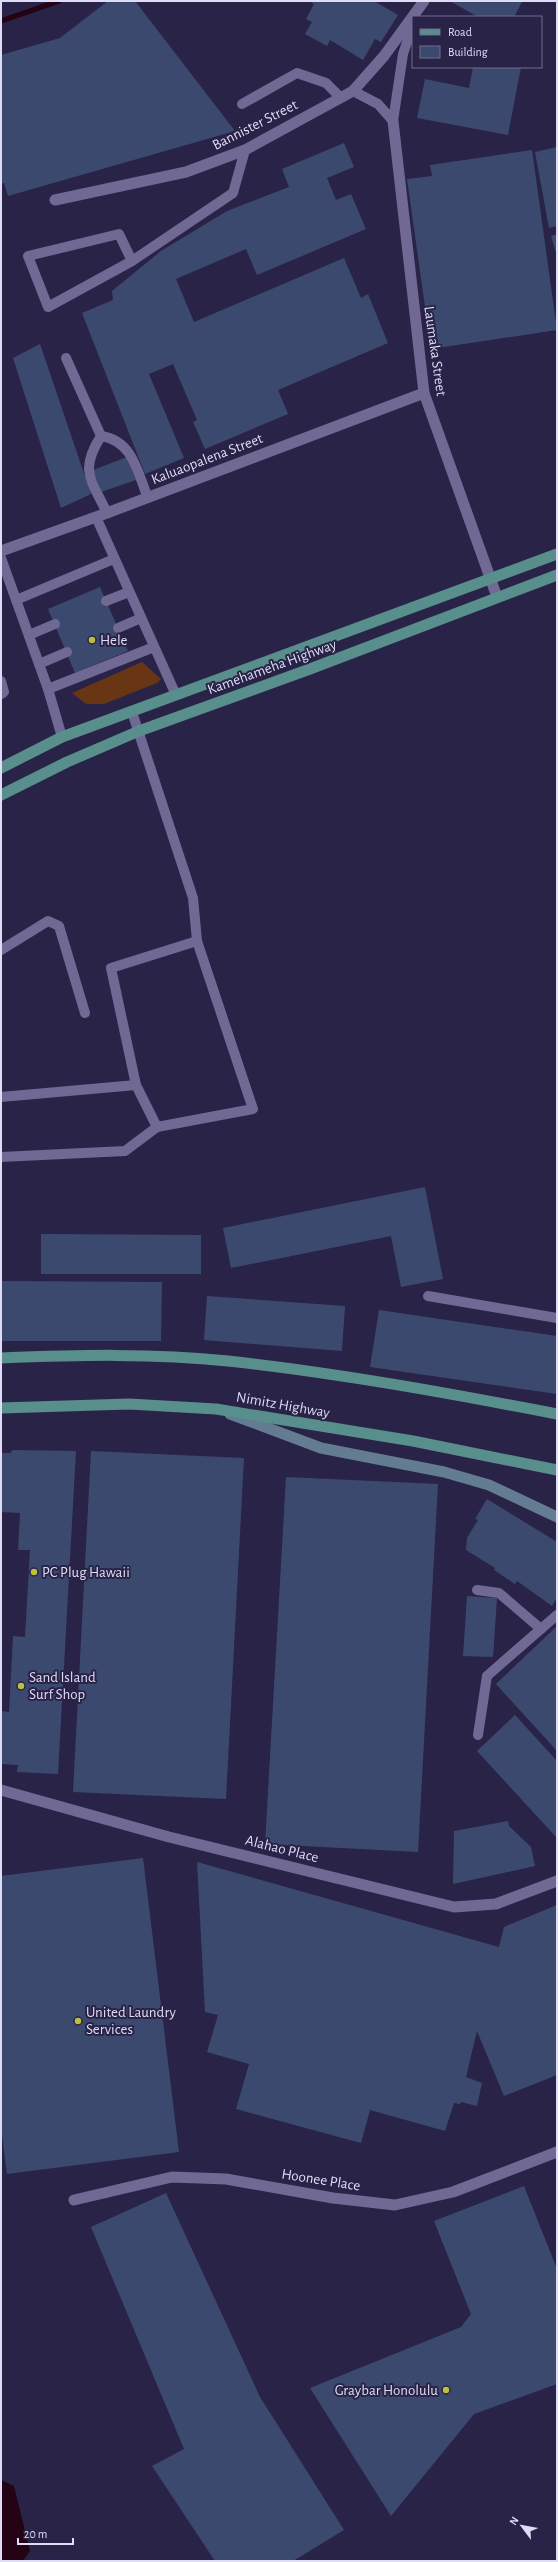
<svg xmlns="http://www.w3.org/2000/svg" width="558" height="2562" font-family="'Alegreya Sans',sans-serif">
  <rect width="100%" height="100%" fill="#2a2348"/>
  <!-- green -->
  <path fill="#683515" d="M142 662 161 679 157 683 104 704H86L72 693Z"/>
  <!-- water -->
  <path fill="#230314" d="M1 2480 14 2486 30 2551 23 2561H1Z"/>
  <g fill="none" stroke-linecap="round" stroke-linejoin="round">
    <!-- stream -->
    <path stroke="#230314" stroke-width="5.5" d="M1 21 59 1"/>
  </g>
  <!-- building -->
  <g fill="#3c496f">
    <path d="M108 1H135L235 131 8 196 4 183 1 184V55L60 38Z"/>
    <path d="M309 1H374L398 15 381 42 375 39 363 60 330 40 327 46 305 34 312 22 306 19 314 4Z"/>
    <path d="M450 1H519L522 2 514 17H478Z"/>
    <path d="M473 67H521L508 135 417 118 425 79 469 88Z"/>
    <path d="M344 143 354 167 327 178 336 200 351 194 366 229 257 275 246 249 176 279 194 322 344 258 361 298 368 294 388 343 278 390 288 414 205 449 193 422 197 420 173 364 149 374 184 458 145 474 82 313 113 300 112 291 161 251 227 211 289 187 282 169Z"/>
    <path d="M557 147V226L549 228 535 152Z"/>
    <path d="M532 150 557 330 431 349 407 179 432 176 430 165Z"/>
    <path d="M557 234V256L551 236Z"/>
    <path d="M40 344 91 494 61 508 13 358Z"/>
    <path d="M127 457 136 480 101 492 93 470Z"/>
    <path d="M100 587 128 651 75 673 48 609Z"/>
    <path d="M425 1187 443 1279 401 1287 391 1236 231 1268 223 1228Z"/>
    <path d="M41 1234 201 1235V1274H41Z"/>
    <path d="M1 1281 162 1282 161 1341H1Z"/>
    <path d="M207 1296 345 1306 342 1351 204 1340Z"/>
    <path d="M379 1310 557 1336V1394L370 1367Z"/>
    <path d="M13 1450 76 1451 58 1774 17 1772 18 1765 1 1764V1711L9 1712 13 1636 25 1637 30 1550H18L20 1513 1 1512V1453H10Z"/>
    <path d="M91 1451 244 1458 226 1799 73 1792Z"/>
    <path d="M286 1477 438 1484 418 1852 265 1844Z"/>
    <path d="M487 1499 557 1542V1598L552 1606 517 1581 515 1584 494 1570 495 1568 466 1550 467 1538 478 1520 475 1519Z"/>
    <path d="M467 1596 497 1598 493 1657 463 1656Z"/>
    <path d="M557 1626V1751L496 1684Z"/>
    <path d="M515 1715 557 1761V1838L477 1751Z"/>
    <path d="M508 1821 509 1826 531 1847 535 1866 453 1884 454 1831Z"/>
    <path d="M143 1858 179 2152 7 2174 1 2127V1876Z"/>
    <path d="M197 1862 499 1947 504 1927 557 1905V2075L504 2096 477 2031 466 2077 482 2083 477 2106 461 2102 460 2104 454 2103 445 2131 370 2110 361 2143 236 2109 249 2064 207 2052 218 2015 205 2012Z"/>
    <path d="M524 2186 557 2269V2384L474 2414 391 2516 310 2388 461 2327 471 2314 434 2221Z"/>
    <path d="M166 2193 260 2397 344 2530 293 2561H215L152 2466 184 2449 91 2227Z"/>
  </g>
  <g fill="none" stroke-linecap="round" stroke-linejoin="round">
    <!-- service -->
    <g stroke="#6f6994" stroke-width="10">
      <path d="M353 91 378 104 393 121"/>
      <path d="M242 104 297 73 326 83 341 98"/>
      <path d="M393 121 403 54 413 24"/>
      <path d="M132 261 119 234 28 256 48 307 132 261 233 193 245 150"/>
      <path d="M66 358 101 436"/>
      <path d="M101 436C79 471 91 479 107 513"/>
      <path d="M101 436C133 441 137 471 148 498"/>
      <path d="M96 517 176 695"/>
      <path d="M1 558 48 689 62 737"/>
      <path d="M16 600 114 559"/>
      <path d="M106 601 129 592"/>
      <path d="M118 628 141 618"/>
      <path d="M29 635 55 624"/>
      <path d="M39 664 67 652"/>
      <path d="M1 681 4 692 1 694"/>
      <path d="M48 689 154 647"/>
      <path d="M1 950 48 921 59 926 85 1013"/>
      <path d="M1 1097 136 1085 111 968 197 941 193 898 132 712"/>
      <path d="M157 1127 253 1109 197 941"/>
      <path d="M1 1157 125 1151 157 1127 136 1085"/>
      <path d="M428 1296 557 1318"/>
      <path d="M477 1590 499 1593 541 1629"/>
      <path d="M478 1735 487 1676 557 1615"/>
    </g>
    <!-- minor -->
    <g stroke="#6f6994" stroke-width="11">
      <path d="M393 121 424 393 497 597"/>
      <path d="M55 200 186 172 245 150 353 91 384 56 424 1"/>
      <path d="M1 551 107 513 424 393"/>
      <path d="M1 1790 169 1837 454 1907 496 1904 557 1881"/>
      <path d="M74 2200 172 2177 226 2179 333 2198 395 2205 453 2192 557 2152"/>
    </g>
    <!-- secondary -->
    <path stroke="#637c91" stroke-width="11" d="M230 1414 321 1448 444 1472 489 1485 557 1517"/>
    <!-- primary -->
    <g stroke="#588f8d" stroke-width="11">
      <path d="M1 768 62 737 557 554"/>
      <path d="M1 795 67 762 139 731 310 669 557 575"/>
      <path d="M1 1358C77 1355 153 1353 228 1361 338 1373 448 1393 557 1414"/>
      <path d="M1 1408 129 1404 216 1409 413 1441 557 1470"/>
    </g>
  </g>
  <!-- markers -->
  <g fill="#bebf42" stroke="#2a2348" stroke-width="1.5">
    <circle cx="92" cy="640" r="4"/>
    <circle cx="34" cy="1572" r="4"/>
    <circle cx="21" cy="1686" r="4"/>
    <circle cx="78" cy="2021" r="4"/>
    <circle cx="446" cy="2390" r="4"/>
  </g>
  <g text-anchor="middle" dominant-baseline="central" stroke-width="4" stroke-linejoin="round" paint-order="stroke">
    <!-- street labels -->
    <g font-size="15" fill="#dfddf5" stroke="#2a2348">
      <text transform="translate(255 125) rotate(-27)">Bannister Street</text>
      <text transform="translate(435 351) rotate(82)">Laumaka Street</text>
      <text transform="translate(207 459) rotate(-21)">Kaluaopalena Street</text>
      <text transform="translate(272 667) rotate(-20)">Kamehameha Highway</text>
      <text transform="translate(283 1405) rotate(10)">Nimitz Highway</text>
      <text transform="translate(282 1849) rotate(14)">Alahao Place</text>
      <text transform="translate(321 2180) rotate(9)">Hoonee Place</text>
    </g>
    <!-- poi labels -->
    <g font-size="15" fill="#dfddf5" stroke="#2a2348" text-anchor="start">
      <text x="100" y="640">Hele</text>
      <text x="42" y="1572">PC Plug Hawaii</text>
      <text x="29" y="1677">Sand Island<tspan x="29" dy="17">Surf Shop</tspan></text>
      <text x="86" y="2012">United Laundry<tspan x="86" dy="17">Services</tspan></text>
      <text x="438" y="2390" text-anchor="end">Graybar Honolulu</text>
    </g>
  </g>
  <!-- border -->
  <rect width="558" height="2562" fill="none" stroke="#dfddf5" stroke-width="4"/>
  <!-- legend -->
  <rect x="412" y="16" width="130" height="52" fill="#2a2348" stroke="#726d8d"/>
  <rect x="420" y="29" width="20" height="6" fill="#588f8d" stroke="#726d8d"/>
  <text x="448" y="36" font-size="12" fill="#dfddf5">Road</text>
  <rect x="420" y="46" width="20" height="12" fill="#3c496f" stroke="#726d8d"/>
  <text x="448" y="56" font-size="12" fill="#dfddf5">Building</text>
  <!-- north arrow -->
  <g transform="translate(522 2526) rotate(302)" stroke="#2a2348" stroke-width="3" paint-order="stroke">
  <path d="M0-3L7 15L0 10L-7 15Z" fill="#dfddf5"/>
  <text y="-6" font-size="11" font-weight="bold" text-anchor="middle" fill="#dfddf5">N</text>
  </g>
  <!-- scale -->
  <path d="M18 2538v6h55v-6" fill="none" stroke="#dfddf5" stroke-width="2"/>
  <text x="24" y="2538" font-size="12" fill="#dfddf5" stroke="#2a2348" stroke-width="3" paint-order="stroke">20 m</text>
</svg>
